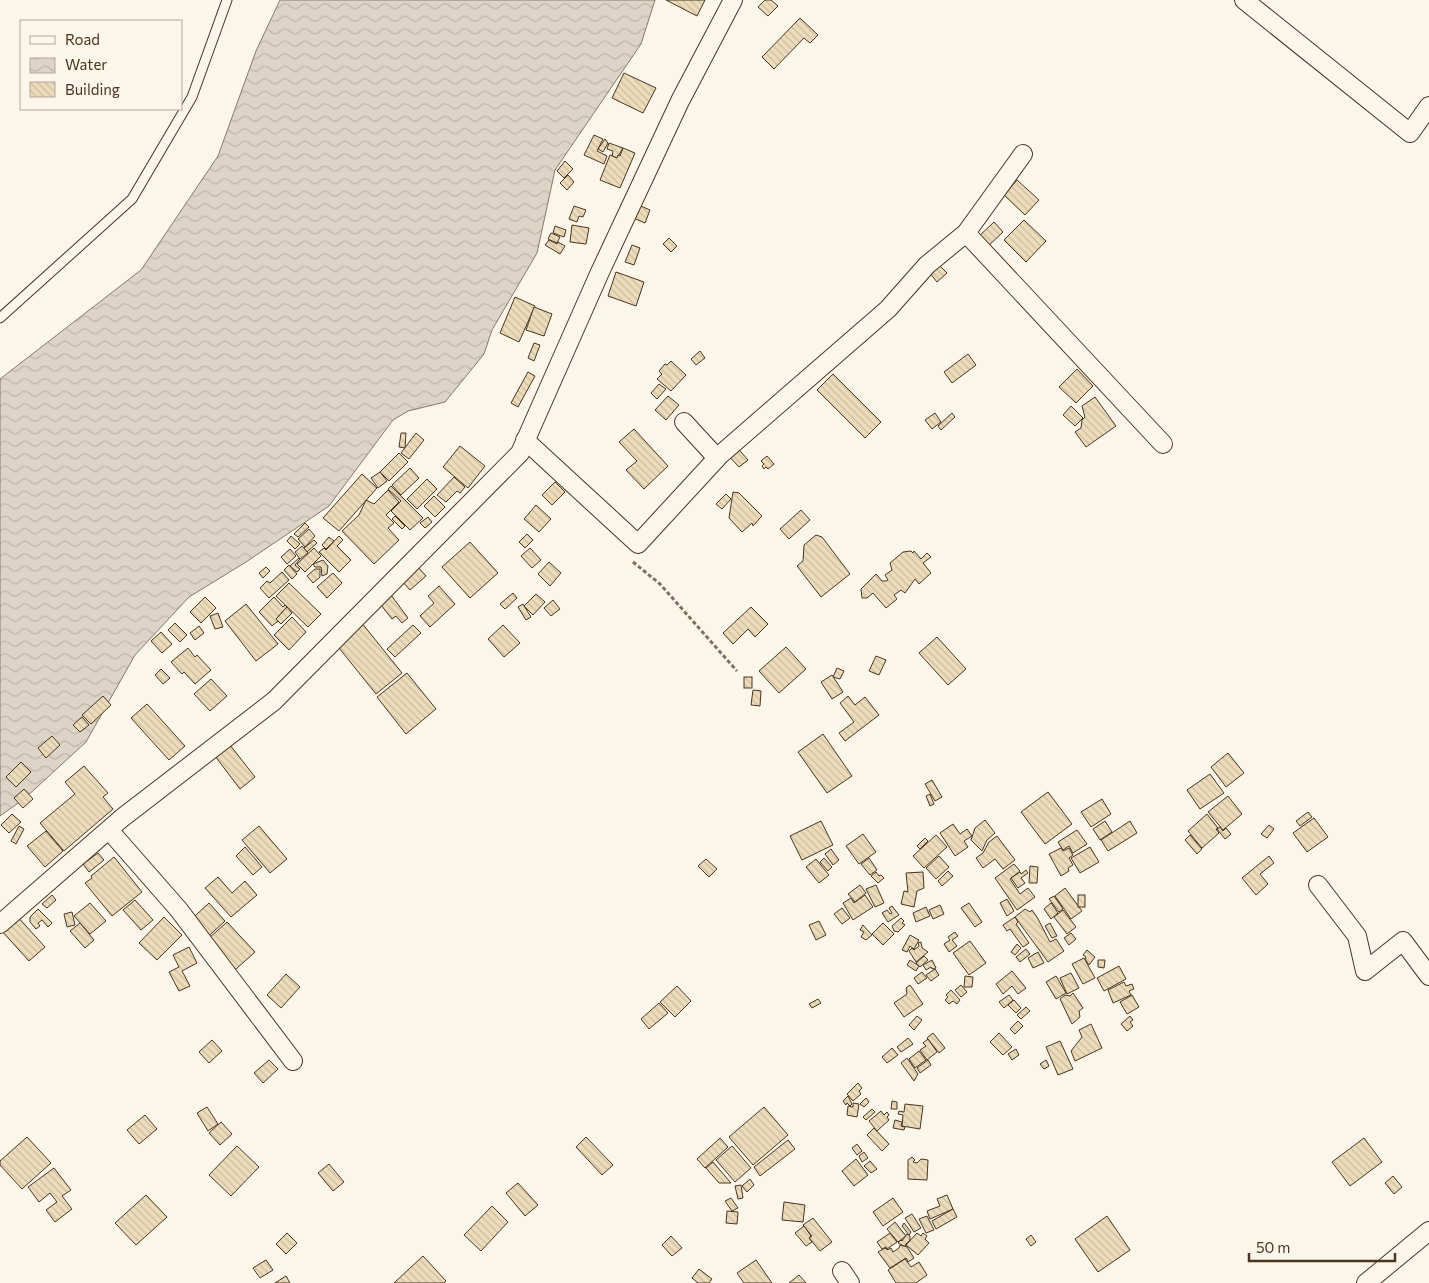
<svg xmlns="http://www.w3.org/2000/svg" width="1429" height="1283" font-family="Commissioner,sans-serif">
  <defs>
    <pattern id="water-waves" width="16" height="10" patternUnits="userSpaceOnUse" patternTransform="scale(1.25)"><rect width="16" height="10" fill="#dcd4c6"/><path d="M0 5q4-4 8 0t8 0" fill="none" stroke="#beb7aa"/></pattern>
    <pattern id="building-back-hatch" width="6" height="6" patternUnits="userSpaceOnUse" patternTransform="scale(1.25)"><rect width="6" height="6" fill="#ecdcbc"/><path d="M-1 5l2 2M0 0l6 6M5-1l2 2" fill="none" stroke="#ccbda1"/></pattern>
  </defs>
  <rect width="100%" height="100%" fill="#fbf6e9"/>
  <!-- water -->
  <path fill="url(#water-waves)" stroke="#887966" d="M280 0H655L641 44 555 170 537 253 492 330 484 354 445 402 408 411 393 420 329 506 246 562 189 597 135 655 86 742 24 799 0 816V379L141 270 218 156 256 51Z"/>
  <!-- building -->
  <g fill="url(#building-back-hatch)" stroke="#4a3520">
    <path d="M666 0H705L697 16Z"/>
    <path d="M765 0H771L778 6 768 16 758 7Z"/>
    <path d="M800 18 818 35 810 43 804 38 774 69 762 57Z"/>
    <path d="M624 73 656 88 643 113 612 98Z"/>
    <path d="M594 135 603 139 597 151 607 156 604 164 584 155Z"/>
    <path d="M605 139 608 143 603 152 598 149Z"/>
    <path d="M609 143 623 148 617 158 612 156 613 151 607 149Z"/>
    <path d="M623 148 635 153 620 188 600 180 610 155 617 158 618 155 620 156Z"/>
    <path d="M565 161 573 169 564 178 557 171Z"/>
    <path d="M568 175 574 182 567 190 560 183Z"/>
    <path d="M1017 180 1039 200 1025 215 1004 195Z"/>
    <path d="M636 204 650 210 645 223 631 217Z"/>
    <path d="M574 206 586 210 583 217 579 216 577 222 569 219Z"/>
    <path d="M1024 220 1046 241 1026 262 1004 240Z"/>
    <path d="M994 222 1003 232 986 248 977 238Z"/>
    <path d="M572 225 589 228 586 244 570 242Z"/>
    <path d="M555 226 566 230 564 237 553 233Z"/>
    <path d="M551 233 560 237 557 243 548 239Z"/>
    <path d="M669 238 677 246 671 252 663 244Z"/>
    <path d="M549 240 557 244 558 242 565 246 560 254 545 245Z"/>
    <path d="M632 245 640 248 634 265 625 262Z"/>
    <path d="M938 264 947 273 937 282 929 272Z"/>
    <path d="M616 272 644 282 636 306 608 296Z"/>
    <path d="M515 297 535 306 519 342 500 333Z"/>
    <path d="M534 307 552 314 544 336 526 330Z"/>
    <path d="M534 343 540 345 534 361 528 358Z"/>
    <path d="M700 351 705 358 696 365 691 359Z"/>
    <path d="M968 354 976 365 952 383 944 372Z"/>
    <path d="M671 361 686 375 671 391 657 379 662 374 659 371 665 364 667 365Z"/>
    <path d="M1077 369 1093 386 1076 403 1059 387Z"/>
    <path d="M528 372 535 376 518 407 511 403Z"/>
    <path d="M833 374 881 422 865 438 817 390Z"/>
    <path d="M659 384 666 389 657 399 651 393Z"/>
    <path d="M668 396 679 405 666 420 655 410Z"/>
    <path d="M1095 397 1116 426 1086 447 1075 432 1081 428 1082 420 1085 417 1082 406Z"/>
    <path d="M1071 406 1083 418 1075 426 1063 415Z"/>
    <path d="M935 413 941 422 932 429 925 420Z"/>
    <path d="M952 413 955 417 941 430 938 426Z"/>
    <path d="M634 429 668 466 644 489 626 470 637 461 619 442Z"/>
    <path d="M401 433H406L405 448 399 447Z"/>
    <path d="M416 433 424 440 409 459 401 453Z"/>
    <path d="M735 445 748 460 739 467 726 453Z"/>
    <path d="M460 446 485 466 468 488 443 467Z"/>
    <path d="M399 453 408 462 389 481 380 472Z"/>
    <path d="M767 456 774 464 768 469 766 467 764 469 762 466 764 464 761 461Z"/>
    <path d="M410 468 419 478 401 495 392 485Z"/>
    <path d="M380 472 387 481 378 488 371 478Z"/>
    <path d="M362 474 377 488 339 531 323 518Z"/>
    <path d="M454 477 465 487 460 493 457 491 446 502 437 495Z"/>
    <path d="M427 479 437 489 417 509 407 499Z"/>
    <path d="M555 482 565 492 552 505 542 495Z"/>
    <path d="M391 486 423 518 410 530 391 511 401 501 388 489Z"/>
    <path d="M388 490 399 502 386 515 394 523 388 528 399 540 374 564 342 531 359 515 366 500 374 504Z"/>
    <path d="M733 492 739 493 762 516 753 526 752 523 742 532 729 518Z"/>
    <path d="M726 494 731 499 722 509 716 504Z"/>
    <path d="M434 496 445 507 435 517 424 506Z"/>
    <path d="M536 505 551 519 539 532 524 519Z"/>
    <path d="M801 510 810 520 789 539 780 529Z"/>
    <path d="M395 516 405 526 402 529 392 519Z"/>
    <path d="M428 517 432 522 425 528 420 523Z"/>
    <path d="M305 523 309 527 298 537 294 534Z"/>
    <path d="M309 529 315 536 305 547 298 539Z"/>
    <path d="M527 534 533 540 525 548 519 542Z"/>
    <path d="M816 535 822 537 850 574 821 597 797 566 803 561 804 545Z"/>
    <path d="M291 536 300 544 295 549 287 541Z"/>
    <path d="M339 536 343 540 337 546 351 560 339 572 319 552 324 548 326 550Z"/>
    <path d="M329 537 334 541 326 549 322 545Z"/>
    <path d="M314 540 317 543 307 552 304 548Z"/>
    <path d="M470 542 498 573 470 598 442 567Z"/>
    <path d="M302 546 308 553 300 559 295 552Z"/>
    <path d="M314 548 321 556 305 572 297 564Z"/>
    <path d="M530 548 541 560 532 568 521 556Z"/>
    <path d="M290 549 296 556 287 564 281 557Z"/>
    <path d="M911 551 913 553 914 551 921 559 927 553 931 557 923 563 931 573 919 584 915 579 905 593 901 590 894 595 897 599 886 608 873 593 867 598H862L861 589 876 574 882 581H886L888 580 885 575 892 570 890 563 903 552Z"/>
    <path d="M299 558 300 559 295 565 300 569 297 572 290 566Z"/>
    <path d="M323 560 328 566 327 574 322 576 321 567H315L313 564Z"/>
    <path d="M549 562 561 573 550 586 538 574Z"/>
    <path d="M289 565 297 574 292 579 284 570Z"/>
    <path d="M417 566 426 576 410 590 401 580Z"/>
    <path d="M266 567 270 571 263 578 259 573Z"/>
    <path d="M315 569H320V577L313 583 307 576Z"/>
    <path d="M282 572 289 580 269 598 260 588 267 581 270 583Z"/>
    <path d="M333 573 342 583 327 598 317 587Z"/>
    <path d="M289 583 321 614 308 627 276 596Z"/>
    <path d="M439 586 455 604 430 627 420 616 434 603 428 596Z"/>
    <path d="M388 591 408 618 402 623 396 616 392 619 377 600Z"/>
    <path d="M513 593 517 598 505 609 500 604Z"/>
    <path d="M536 594 545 602 533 615 524 606Z"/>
    <path d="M205 597 216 608 201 623 190 612Z"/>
    <path d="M274 597 283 607 285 605 287 607 276 619 278 621 272 626 259 612Z"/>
    <path d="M553 600 560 609 551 616 544 608Z"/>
    <path d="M246 604 278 644 256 661 225 621Z"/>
    <path d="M523 604 531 617 526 620 518 607Z"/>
    <path d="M287 607 292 613 281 624 276 619Z"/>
    <path d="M751 607 768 624 755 637 748 629 733 644 723 633Z"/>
    <path d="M218 613 223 627 215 629 210 616Z"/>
    <path d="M292 617 306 632 289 650 274 635Z"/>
    <path d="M361 622 402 673 376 694 335 643Z"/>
    <path d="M175 623 187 635 180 642 168 630Z"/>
    <path d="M413 625 421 633 395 657 387 649Z"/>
    <path d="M503 625 520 643 504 657 488 639Z"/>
    <path d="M199 626 204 633 195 640 190 633Z"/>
    <path d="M161 632 172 644 162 653 151 641Z"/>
    <path d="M937 637 966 669 948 685 919 653Z"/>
    <path d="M786 647 806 669 779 693 759 671Z"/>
    <path d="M188 648 195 657 197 655 211 670 195 684 184 672 182 674 171 662Z"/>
    <path d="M876 656 886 660 879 675 869 671Z"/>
    <path d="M837 668 844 671 840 679 833 677Z"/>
    <path d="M161 669 170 678 163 684 155 675Z"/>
    <path d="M407 673 436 709 406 734 377 697Z"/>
    <path d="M832 675 843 692 832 699 821 682Z"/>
    <rect x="744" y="677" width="8" height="11"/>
    <path d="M211 679 227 696 210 711 194 694Z"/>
    <path d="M753 690 761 691 760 706 751 705Z"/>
    <path d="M103 696 111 705 91 724 82 715Z"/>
    <path d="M848 696 855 705 865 697 879 715 845 741 839 733 854 722 840 703Z"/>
    <path d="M147 704 185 746 169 760 131 718Z"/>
    <path d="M82 717 89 725 80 732 73 725Z"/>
    <path d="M823 734 852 776 827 793 798 752Z"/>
    <path d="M52 736 60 745 46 758 38 748Z"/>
    <path d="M230 745 255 777 240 789 215 756Z"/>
    <path d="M1228 753 1244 773 1226 787 1211 767Z"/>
    <path d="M21 762 31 772 16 787 6 777Z"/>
    <path d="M84 766 108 793 103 797 113 809 64 851 40 823 75 794 65 782Z"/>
    <path d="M1210 774 1224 793 1200 809 1187 790Z"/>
    <path d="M932 780 942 797 935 801 925 784Z"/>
    <path d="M24 789 33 799 23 808 14 798Z"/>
    <path d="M1048 792 1072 824 1045 844 1021 812Z"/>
    <path d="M930 794 934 804 930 806 926 796Z"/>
    <path d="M1228 796 1242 814 1223 830 1208 812Z"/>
    <path d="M1102 799 1111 814 1091 827 1081 812Z"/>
    <path d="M1308 812 1312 817 1300 826 1296 821Z"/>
    <path d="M12 814 21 822 9 833 1 825Z"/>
    <path d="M1207 814 1218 828 1216 829 1219 833 1202 848 1188 831Z"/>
    <path d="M1314 818 1328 837 1307 852 1293 833Z"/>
    <path d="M985 820 995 833 987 840 982 851 971 840 975 828Z"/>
    <path d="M821 821 833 845 802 860 790 836Z"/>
    <path d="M1105 821 1112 832 1100 840 1093 829Z"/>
    <path d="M1130 821 1137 833 1108 851 1101 840Z"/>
    <path d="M953 824 960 834 967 829 972 836 964 841 968 847 955 856 940 833Z"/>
    <path d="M1269 825 1274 829 1267 838 1261 834Z"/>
    <path d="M19 826 24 829 16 844 11 841Z"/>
    <path d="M259 826 287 859 270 873 242 840Z"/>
    <path d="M1220 827 1223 831 1226 828 1231 834 1225 839 1217 829Z"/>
    <path d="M1077 830 1087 844 1073 853 1069 846 1063 850 1058 842Z"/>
    <path d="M46 831 63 851 45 867 27 846Z"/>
    <path d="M863 834 876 852 859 864 846 846Z"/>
    <path d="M936 835 947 847 924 868 913 856Z"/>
    <path d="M1190 835 1202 849 1197 854 1185 840Z"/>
    <path d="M997 836 1015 860 1003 869 995 859 983 868 976 858 983 853 989 842Z"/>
    <path d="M925 838 928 841 920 849 917 846Z"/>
    <path d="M245 847 262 867 253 875 236 856Z"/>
    <path d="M1090 847 1099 862 1080 873 1071 858Z"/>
    <path d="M1061 848 1063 851 1069 848 1073 855 1069 858 1073 865 1068 868 1069 871 1061 876 1049 854Z"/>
    <path d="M831 849 839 860 833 865 825 854Z"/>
    <path d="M98 853 104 860 89 872 83 864Z"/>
    <path d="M939 856 949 867 936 879 926 868Z"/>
    <path d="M1269 856 1274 863 1260 874 1268 884 1256 895 1242 878Z"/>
    <path d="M114 857 142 892 112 916 85 883 92 878 91 876Z"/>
    <path d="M824 858 832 867 828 871 820 862Z"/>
    <path d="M869 858 877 870 870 875 861 864Z"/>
    <path d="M706 859 717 869 709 877 698 866Z"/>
    <path d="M816 859 829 875 819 883 806 867Z"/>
    <path d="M1014 864 1020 871 1010 879 1020 894 1028 888 1035 897 1017 910 995 878Z"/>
    <path d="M1030 866 1038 867 1037 883H1029Z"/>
    <path d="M1026 870 1028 873 1021 878 1025 883 1018 888 1011 878 1020 872 1021 874Z"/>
    <path d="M948 871 953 876 942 886 938 881Z"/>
    <path d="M876 872 879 876 881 875 884 878 878 883 871 876Z"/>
    <path d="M923 872 924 888 917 891 914 907 901 904 904 891 908 892 906 873Z"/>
    <path d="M218 877 232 893 245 881 257 895 231 917 205 888Z"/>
    <path d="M860 885 866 893 855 902 848 894Z"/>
    <path d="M876 885 884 903 875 907 866 889Z"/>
    <path d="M1065 888 1082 911 1071 919 1055 896Z"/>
    <path d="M52 895 56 900 47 908 42 904Z"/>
    <path d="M865 895 873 907 853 920 843 903 851 898 854 903Z"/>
    <rect x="1078" y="895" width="7" height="12"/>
    <path d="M1054 896 1063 909 1059 912 1049 899Z"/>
    <path d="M1007 899 1014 911 1007 916 1000 903Z"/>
    <path d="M135 900 153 920 141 930 123 910Z"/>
    <path d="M90 903 106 921 90 934 74 916Z"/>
    <path d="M209 903 225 921 200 944 184 926Z"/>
    <path d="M969 903 982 922 975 927 961 908Z"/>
    <path d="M1051 903 1058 913 1051 919 1044 909Z"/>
    <path d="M940 905 944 914 933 919 929 910Z"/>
    <path d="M892 906 899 915 888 922 882 913 887 910 890 914 892 913 889 908Z"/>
    <path d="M926 907 930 916 916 922 913 913Z"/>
    <path d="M842 908 850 918 842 924 834 914Z"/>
    <path d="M38 909 52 923 48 927 42 920 38 923 40 926 36 929 30 922V917Z"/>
    <path d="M1025 909 1030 912 1032 910 1037 917 1050 942 1056 939 1064 951 1048 962 1015 917Z"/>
    <path d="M1063 910 1076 927 1067 934 1054 917Z"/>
    <path d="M72 912 75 925 67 927 64 914Z"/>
    <path d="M16 915 45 947 29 961 0 929Z"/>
    <path d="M164 917 182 935 157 960 139 943Z"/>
    <path d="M1015 917 1018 922 1016 924 1029 943 1023 947 1010 929 1007 931 1003 925Z"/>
    <path d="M901 918 904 921 902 923 905 925 898 932 894 931 892 926Z"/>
    <path d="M819 921 826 935 816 940 809 925Z"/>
    <path d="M227 922 255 952 227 977 199 947Z"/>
    <path d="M80 923 94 940 85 948 70 931Z"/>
    <path d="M883 923 894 934 883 945 872 934Z"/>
    <path d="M1050 923 1057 936 1052 938 1045 926Z"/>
    <path d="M863 925 872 935 866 940 861 937 864 932 860 930Z"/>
    <path d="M955 932 958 936 952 940 957 946 949 952 944 944 950 940 948 937Z"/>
    <path d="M1071 933 1076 939 1069 945 1064 938Z"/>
    <path d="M910 935 919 940 914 949 910 946 907 952 902 950Z"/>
    <path d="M970 941 986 963 969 975 953 953Z"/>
    <path d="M921 942 922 948 928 952 916 962 909 951 912 948 914 950 919 946 918 943Z"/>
    <path d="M1017 944 1021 948 1015 955 1011 952Z"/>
    <path d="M189 947 197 963 182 971 190 986 179 991 169 972 179 967 173 955Z"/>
    <path d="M1026 949 1030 954 1020 962 1016 957Z"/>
    <path d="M1087 950 1095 957 1089 965 1085 959 1086 957 1083 955Z"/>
    <path d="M1038 952 1044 963 1033 968 1028 958Z"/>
    <path d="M924 956 928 960 920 967 916 963Z"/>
    <path d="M1084 958 1095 978 1083 984 1072 964Z"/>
    <path d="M910 960 919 966 916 971 907 965Z"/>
    <path d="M932 960 936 968 932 969 931 967 926 970 923 965Z"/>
    <path d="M1098 960H1105L1104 968 1098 967Z"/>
    <path d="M1119 966 1126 979 1104 991 1097 978Z"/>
    <path d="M935 969 939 975 931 981 926 975Z"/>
    <path d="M1012 971 1026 988 1018 994 1012 986 1003 994 996 984Z"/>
    <path d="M922 972 927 978 918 984 914 978Z"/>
    <path d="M1071 973 1079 988 1067 994 1060 978Z"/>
    <path d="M286 974 300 987 281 1008 267 995Z"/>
    <path d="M965 976 973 977 972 987H964Z"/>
    <path d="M1056 976 1066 993 1056 999 1046 982Z"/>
    <path d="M1124 982 1126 986 1132 984 1134 989 1129 991 1131 995 1113 1003 1108 990Z"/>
    <path d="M910 985 923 1004 904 1017 894 1003 907 994 906 988Z"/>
    <path d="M961 985 967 992 961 997 955 990Z"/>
    <path d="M677 986 691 1001 675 1017 660 1002Z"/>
    <path d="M951 990 960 1000 957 1004 953 1001 949 1004 945 1000 948 997 946 995Z"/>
    <path d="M1073 993 1083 1008 1079 1011 1080 1017 1072 1024 1060 999 1065 995 1070 996Z"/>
    <path d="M1009 995 1013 1000 1004 1008 999 1002Z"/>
    <path d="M1132 995 1139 1007 1127 1014 1120 1002Z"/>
    <path d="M818 999 821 1003 812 1008 809 1004Z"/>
    <path d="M1014 1000 1021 1008 1016 1013 1008 1005Z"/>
    <path d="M659 1003 668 1013 649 1029 641 1019Z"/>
    <path d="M1026 1007 1030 1011 1021 1019 1017 1015Z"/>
    <path d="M917 1016 922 1020 914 1030 909 1025Z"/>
    <path d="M1130 1016 1133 1020 1130 1022 1133 1026 1127 1031 1121 1024Z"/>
    <path d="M1018 1021 1023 1026 1015 1034 1010 1029Z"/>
    <path d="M1091 1024 1102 1048 1075 1061 1071 1051 1082 1037 1079 1030Z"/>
    <path d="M933 1033 945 1048 939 1053 927 1038Z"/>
    <path d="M999 1033 1012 1047 1003 1055 990 1042Z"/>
    <path d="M908 1038 913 1044 901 1052 897 1047Z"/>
    <path d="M928 1039 937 1052 927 1060 920 1050 926 1046 923 1043Z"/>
    <path d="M212 1040 222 1051 209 1063 199 1052Z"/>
    <path d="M1060 1041 1073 1069 1058 1075 1046 1047Z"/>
    <path d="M892 1048 898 1055 887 1063 882 1057Z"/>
    <path d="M1016 1049 1019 1055 1012 1060 1008 1054Z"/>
    <path d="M919 1051 926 1060 915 1068 909 1059Z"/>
    <path d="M907 1058 918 1074 914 1081 901 1063Z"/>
    <path d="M269 1060 278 1069 263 1083 254 1073Z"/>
    <path d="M928 1060 931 1065 920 1073 917 1068Z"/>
    <path d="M1046 1060 1049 1066 1044 1069 1040 1064Z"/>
    <path d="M858 1083 862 1088 859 1091 861 1094 853 1101 847 1094Z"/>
    <path d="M848 1096 852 1104 850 1106 847 1103 846 1105 843 1101Z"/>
    <path d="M866 1098 869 1102 864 1107 860 1104Z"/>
    <path d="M892 1101 897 1102V1109H891Z"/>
    <path d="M853 1103 859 1104 857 1117 847 1115 848 1106 853 1107Z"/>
    <path d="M905 1104 923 1106 920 1129 902 1126 903 1115 898 1114 899 1111 904 1112Z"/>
    <path d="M207 1107 218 1124 208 1131 197 1113Z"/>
    <path d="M764 1107 788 1135 753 1165 729 1137Z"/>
    <path d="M872 1109 875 1112 866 1120 863 1117Z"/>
    <path d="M881 1111 884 1115 887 1112 889 1115 887 1117 889 1120 877 1131 869 1121Z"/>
    <path d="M145 1115 157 1129 139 1144 127 1130Z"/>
    <path d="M895 1120 902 1122 901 1126 905 1127 904 1130 893 1128Z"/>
    <path d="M221 1122 232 1134 220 1145 209 1133Z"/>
    <path d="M874 1128 889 1144 882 1151 867 1135Z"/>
    <path d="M27 1137 51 1163 22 1189 0 1165V1161Z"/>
    <path d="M586 1137 613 1165 602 1175 576 1147Z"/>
    <path d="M720 1138 728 1147 705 1168 697 1159Z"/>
    <path d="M1364 1138 1382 1162 1350 1186 1332 1162Z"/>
    <path d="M788 1140 795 1149 760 1176 754 1167Z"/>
    <path d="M857 1144 862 1151 857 1155 852 1148Z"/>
    <path d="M237 1146 259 1167 231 1196 209 1175Z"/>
    <path d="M732 1146 751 1168 735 1182 716 1160Z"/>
    <path d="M864 1152 868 1158 862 1162 859 1156Z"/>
    <path d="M912 1157 915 1160 913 1162 917 1163 921 1159 928 1160 927 1180 908 1179V1160Z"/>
    <path d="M856 1159 868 1175 854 1186 842 1171Z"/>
    <path d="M870 1161 877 1169 871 1173 864 1166Z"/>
    <path d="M713 1162 731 1183H719L706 1168Z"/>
    <path d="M329 1164 344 1182 333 1191 318 1173Z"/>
    <path d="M54 1168 71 1190 62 1196 72 1209 55 1222 46 1210 57 1202 50 1193 39 1202 28 1187Z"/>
    <path d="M1393 1176 1402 1187 1394 1194 1385 1183Z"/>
    <path d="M750 1179 754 1185 747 1192 742 1186Z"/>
    <path d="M518 1183 538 1205 525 1216 506 1193Z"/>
    <path d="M741 1185 743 1198 738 1199 735 1186Z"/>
    <path d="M146 1195 167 1217 136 1245 115 1223Z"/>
    <path d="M947 1195 953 1209 930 1219 927 1211 940 1206 937 1199Z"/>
    <path d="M731 1198 738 1208 732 1211 725 1201Z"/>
    <path d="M893 1198 903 1212 883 1226 873 1212Z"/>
    <path d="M784 1202 805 1205 803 1222 782 1220Z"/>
    <path d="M492 1206 508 1222 481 1251 464 1235Z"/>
    <path d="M953 1209 957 1217 936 1229 932 1221Z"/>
    <path d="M727 1211 738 1212 737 1224 726 1223Z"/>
    <path d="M912 1214 921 1228 914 1232 905 1218Z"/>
    <path d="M927 1216 934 1230 926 1233 919 1219Z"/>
    <path d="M1107 1216 1130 1250 1098 1272 1075 1239Z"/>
    <path d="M813 1218 832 1242 820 1251 809 1238 812 1236 803 1225Z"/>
    <path d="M895 1222 906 1236 898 1242 887 1229Z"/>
    <path d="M904 1223 911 1232 909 1235 902 1226Z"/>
    <path d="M804 1226 811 1236 809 1238 812 1242 806 1246 795 1233Z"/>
    <path d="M287 1233 297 1243 286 1254 276 1244Z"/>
    <path d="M890 1233 897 1242 887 1249 886 1247 882 1249 877 1242Z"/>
    <path d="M917 1233 921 1236 923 1233 927 1236 925 1239 929 1243 918 1255 906 1245Z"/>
    <path d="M907 1234 910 1236V1240L905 1245 906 1247 898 1243 901 1240 902 1241Z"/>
    <path d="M1031 1235 1036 1242 1031 1246 1026 1239Z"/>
    <path d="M671 1236 682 1248 672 1256 662 1245Z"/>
    <path d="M900 1245 907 1247 914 1258 908 1262 906 1258 890 1268 878 1252 885 1248 887 1250 891 1248 893 1252 899 1248Z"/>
    <path d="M423 1256 446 1281 444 1283H394Z"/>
    <path d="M905 1259 911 1267 919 1262 927 1275 916 1283H896L888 1270Z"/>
    <path d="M266 1260 273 1270 260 1278 253 1268Z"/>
    <path d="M756 1260 772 1283H744L737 1273Z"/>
    <path d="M699 1269 712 1279 709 1283H698L692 1278Z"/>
    <path d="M799 1275 806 1283H789Z"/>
    <path d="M286 1276 290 1283H275Z"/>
  </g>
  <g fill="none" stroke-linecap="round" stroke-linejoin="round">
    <defs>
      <path id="service" d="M0 318 132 199 192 97 227 0"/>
      <g id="minor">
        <path d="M1244 0 1410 133 1429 106"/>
        <path d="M966 233 1163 444"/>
        <path d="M684 422 717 458"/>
        <path d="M525 440 638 544 720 455 888 309 927 265 966 233 1023 154"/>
        <path d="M109 830 179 910 293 1061"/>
        <path d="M1318 885 1357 936 1365 971 1403 941 1429 976"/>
        <path d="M0 924 122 818 274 701 520 453 600 272 680 101 733 0"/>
        <path d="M842 1271 850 1283"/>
        <path d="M1366 1283 1429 1231"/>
      </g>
    </defs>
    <!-- service casing -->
    <use href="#service" stroke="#4a3520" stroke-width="11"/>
    <!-- minor casing -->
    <use href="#minor" stroke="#4a3520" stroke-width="20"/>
    <!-- path -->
    <path stroke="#7f6f5c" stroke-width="3" stroke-dasharray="4 2.5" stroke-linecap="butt" d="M633 562 660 584 737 671"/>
    <!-- service -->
    <use href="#service" stroke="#fbf6e9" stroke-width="9"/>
    <!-- minor -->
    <use href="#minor" stroke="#fbf6e9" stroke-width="18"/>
  </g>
  <!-- legend -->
  <rect x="20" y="20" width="162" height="90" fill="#fbf6e9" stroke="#b4a999"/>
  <rect x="30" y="36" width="25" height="8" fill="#fbf6e9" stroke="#b4a999"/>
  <text x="65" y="45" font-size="15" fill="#4a3520">Road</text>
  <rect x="30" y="58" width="25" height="15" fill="url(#water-waves)" stroke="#b4a999"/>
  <text x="65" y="70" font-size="15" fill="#4a3520">Water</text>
  <rect x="30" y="82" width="25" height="15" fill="url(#building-back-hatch)" stroke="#b4a999"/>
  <text x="65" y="95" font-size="15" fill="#4a3520">Building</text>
  <!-- scale -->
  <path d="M1249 1253v8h146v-8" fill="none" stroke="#4a3520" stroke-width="2.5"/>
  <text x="1256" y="1253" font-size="15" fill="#4a3520" stroke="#fbf6e9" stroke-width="4" paint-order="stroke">50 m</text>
</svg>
